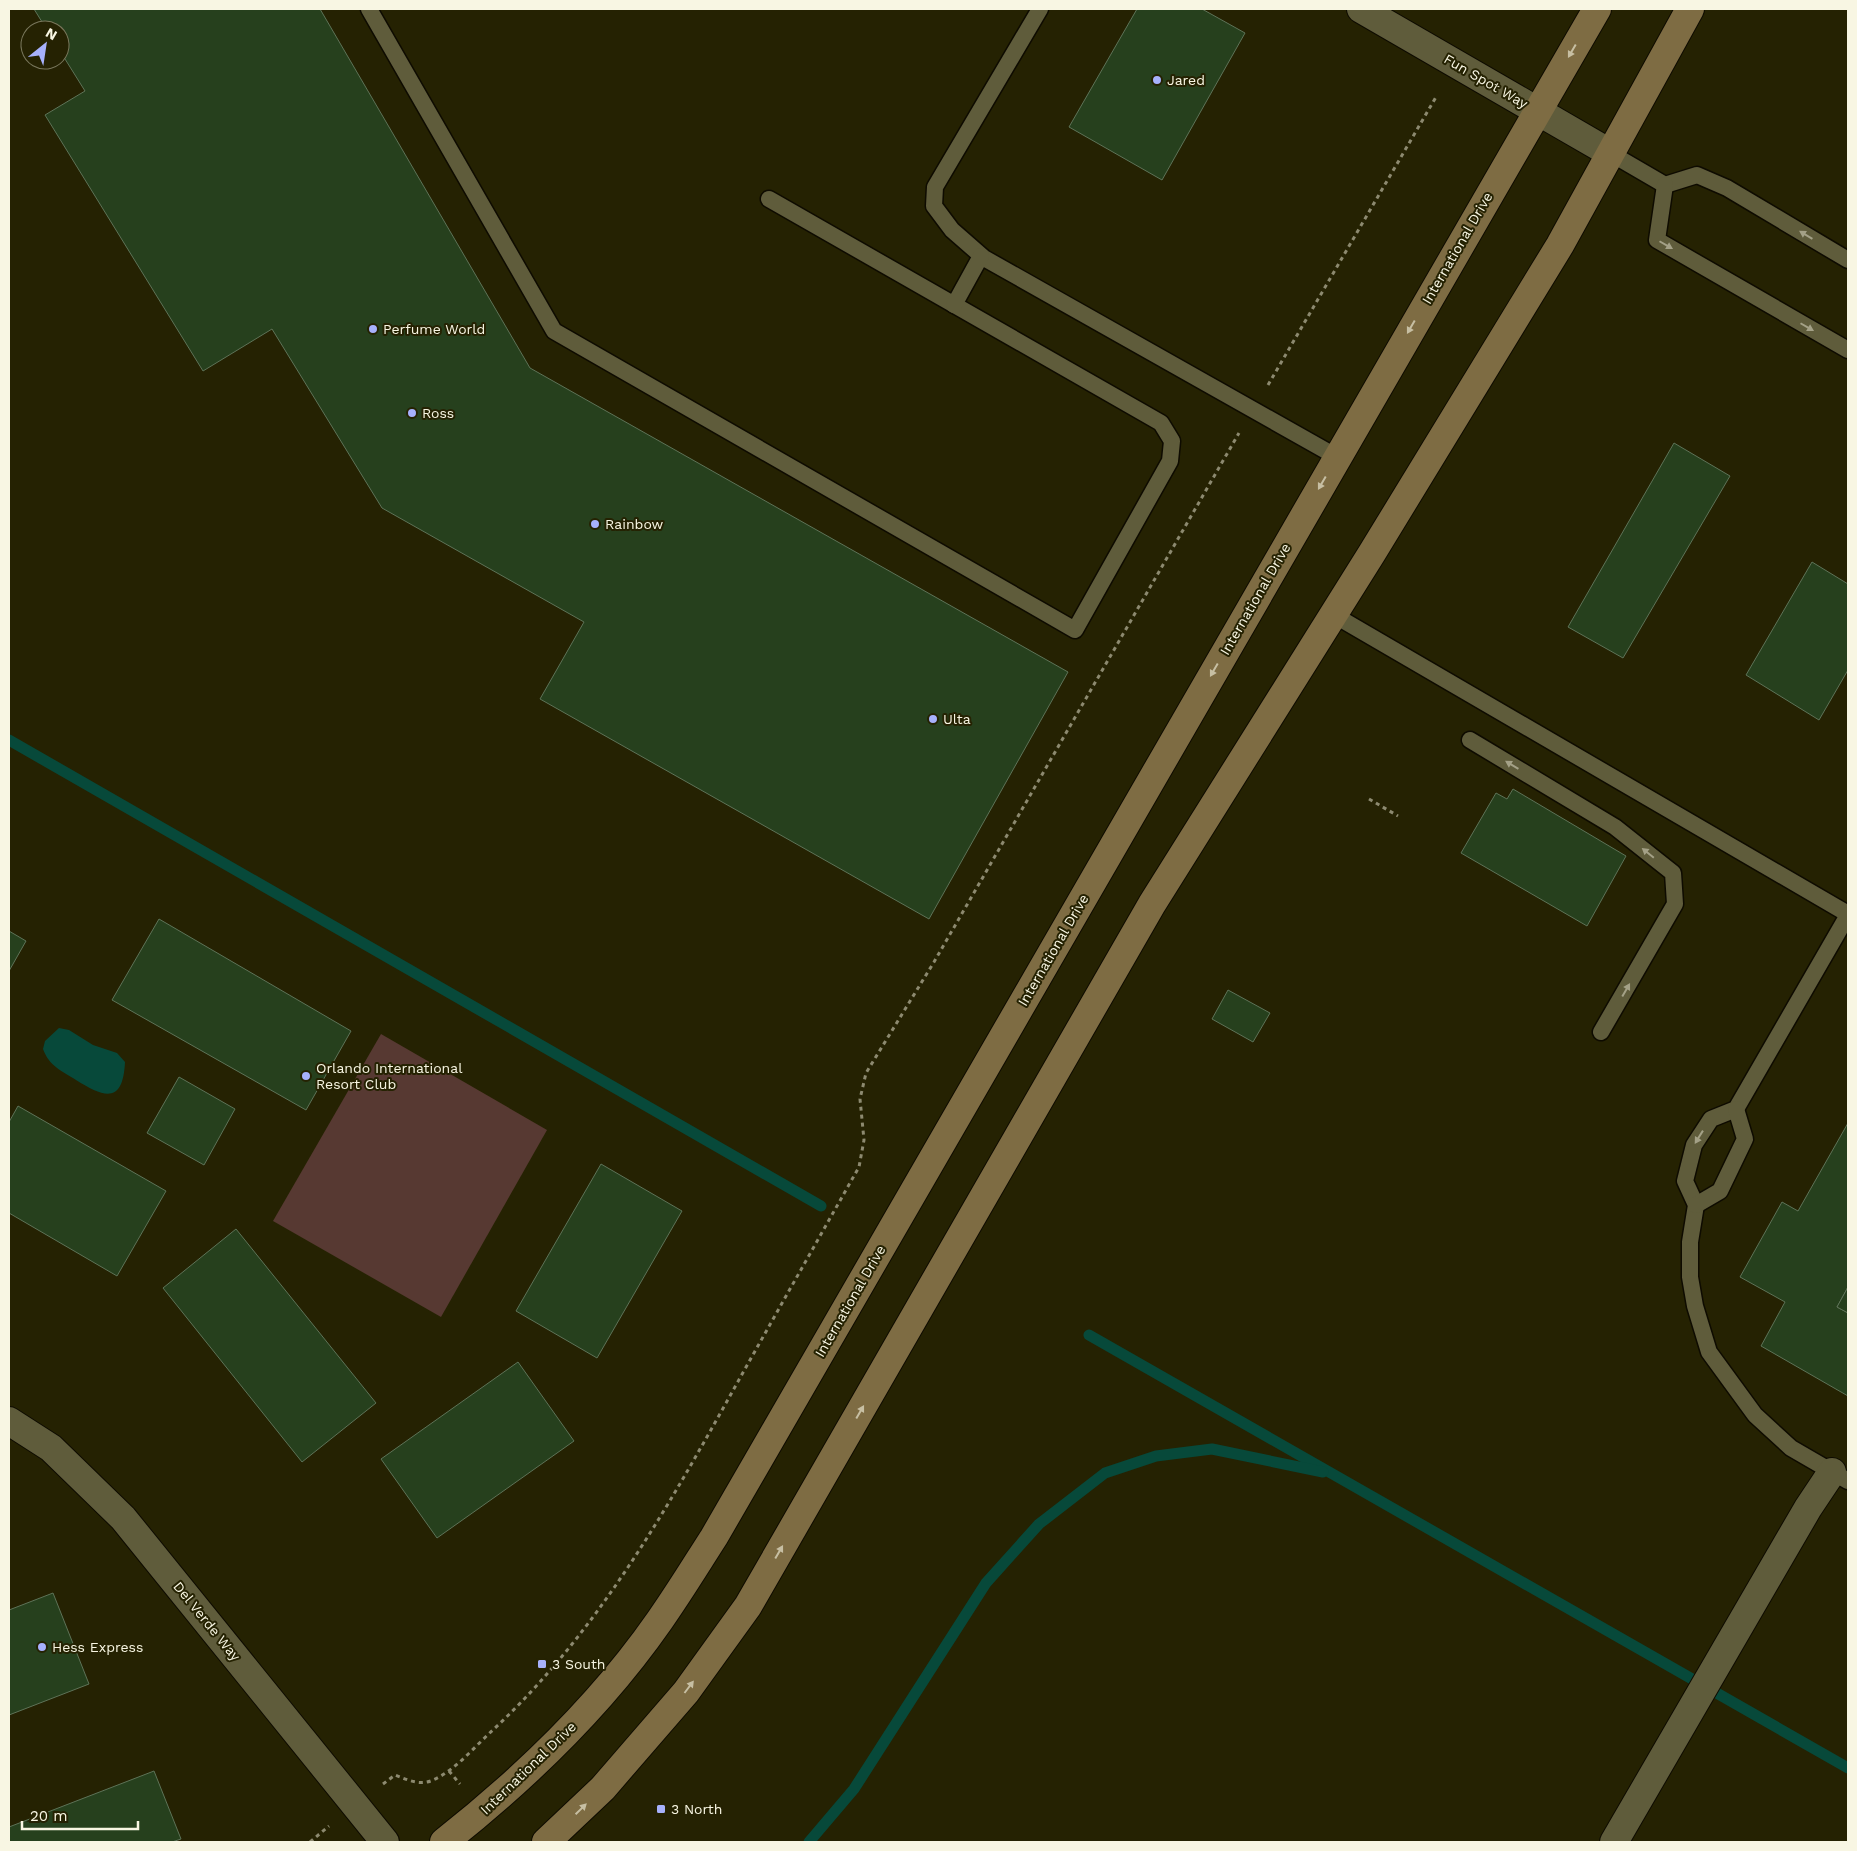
<svg xmlns="http://www.w3.org/2000/svg" width="1857" height="1851" font-family="'Work Sans',sans-serif">
  <rect width="100%" height="100%" fill="#252202"/>
  <!-- green -->
  <path fill="#573932" d="M381 1034 547 1130 441 1317 273 1221Z"/>
  <!-- water -->
  <path fill="#07493a" d="M59 1028 69 1030 93 1045 117 1053 125 1062C123 1104 105 1098 76 1080 62 1071 49 1066 43 1049L45 1041Z"/>
  <g fill="none" stroke-linecap="round" stroke-linejoin="round">
    <!-- stream -->
    <g stroke="#07493a" stroke-width="11">
      <path d="M9 740 821 1206"/>
      <path d="M1089 1335 1848 1768"/>
      <path d="M809 1842 854 1789 986 1583 1039 1524 1105 1473 1156 1456 1212 1449 1323 1472"/>
    </g>
  </g>
  <!-- building -->
  <g fill="#26401d" stroke="#5e7358">
    <path d="M34 9H320L530 368 1068 672 929 919 540 699 584 622 382 508 272 329 203 371 45 115 85 91 60 51V30H47Z"/>
    <path d="M1137 9H1202L1245 33 1162 180 1069 127Z"/>
    <path d="M1674 443 1730 476 1623 658 1568 627Z"/>
    <path d="M1812 562 1848 584V670L1819 720 1746 675Z"/>
    <path d="M1513 789 1626 856 1587 926 1461 853 1496 793 1507 799Z"/>
    <path d="M159 919 351 1031 306 1110 112 1000Z"/>
    <path d="M9 931 26 941 9 971Z"/>
    <path d="M1228 990 1270 1013 1253 1042 1212 1019Z"/>
    <path d="M179 1077 235 1109 204 1165 147 1133Z"/>
    <path d="M18 1106 166 1191 117 1276 9 1213V1122Z"/>
    <path d="M1848 1123V1287L1837 1307 1848 1313V1396L1761 1346 1785 1302 1740 1277 1782 1202 1798 1211Z"/>
    <path d="M601 1164 682 1211 597 1358 516 1311Z"/>
    <path d="M236 1229 376 1403 302 1462 163 1288Z"/>
    <path d="M1848 1287V1313L1837 1307Z"/>
    <path d="M518 1362 574 1441 437 1538 381 1459Z"/>
    <path d="M53 1593 89 1684 9 1715V1610Z"/>
    <path d="M154 1771 181 1839 172 1842H9V1827Z"/>
  </g>
  <g fill="none" stroke-linecap="round" stroke-linejoin="round">
    <defs>
      <g id="lane">
        <path d="M369 9 554 331 1075 630 1170 461 1172 441 1161 423 769 199"/>
        <path d="M1040 9 935 187 934 206 952 230 984 258 1337 457"/>
        <path d="M1610 153 1665 185 1697 175 1727 188 1848 260"/>
        <path d="M1665 185 1657 240 1848 350"/>
        <path d="M954 305 981 256"/>
        <path d="M1334 615 1848 914"/>
        <path d="M1470 740 1615 827 1673 873 1675 904 1601 1032"/>
        <path d="M1848 915 1736 1109 1711 1119 1694 1145 1685 1181 1696 1205 1690 1242V1277L1695 1306 1709 1352 1755 1415 1791 1448 1848 1481"/>
        <path d="M1696 1205 1720 1191 1745 1139 1736 1109"/>
      </g>
      <g id="street">
        <path d="M1361 9 1610 153"/>
        <path d="M9 1421 51 1448 123 1518 385 1842"/>
        <path d="M1614 1842 1808 1508 1832 1472"/>
      </g>
      <g id="secondary">
        <path d="M444 1842C525 1778 601 1705 660 1620 679 1593 696 1565 714 1537L1597 9"/>
        <path d="M546 1842 603 1788 686 1692 748 1606 1152 904 1372 553 1560 245 1690 9"/>
      </g>
    </defs>
    <!-- lane casing -->
    <use href="#lane" stroke="#0e0b00" stroke-width="19"/>
    <!-- street casing -->
    <use href="#street" stroke="#0e0b00" stroke-width="30"/>
    <!-- secondary casing -->
    <use href="#secondary" stroke="#0e0b00" stroke-width="30"/>
    <!-- path -->
    <g stroke="#8d8a70" stroke-width="3" stroke-dasharray="4 4" stroke-linecap="butt">
      <path d="M1268 385 1436 97"/>
      <path d="M1369 799 1398 816"/>
      <path d="M449 1771 460 1784"/>
      <path d="M383 1784 395 1775C408 1780 420 1786 433 1780 456 1770 475 1746 494 1729 594 1635 660 1521 726 1403 770 1324 815 1245 859 1167L864 1140 860 1099 866 1073 934 962 1239 433"/>
      <path d="M310 1842 329 1826"/>
    </g>
    <!-- lane -->
    <use href="#lane" stroke="#5f5c3b" stroke-width="16"/>
    <!-- street -->
    <use href="#street" stroke="#5f5c3b" stroke-width="28"/>
    <!-- secondary -->
    <use href="#secondary" stroke="#7e6c43" stroke-width="28"/>
  </g>
  <!-- one-way arrows -->
  <defs><path id="oneway-solid" d="M-6-.8H1V-3.2L6.5 0L1 3.2V.8H-6Z" transform="scale(1.25)"/></defs>
  <g fill="#c7bfa3">
    <use href="#oneway-solid" transform="translate(1572 51) rotate(120)"/>
    <use href="#oneway-solid" transform="translate(1411 327) rotate(120)"/>
    <use href="#oneway-solid" transform="translate(1322 483) rotate(120)"/>
    <use href="#oneway-solid" transform="translate(1214 670) rotate(120)"/>
    <use href="#oneway-solid" transform="translate(860 1412) rotate(-60)"/>
    <use href="#oneway-solid" transform="translate(779 1552) rotate(-60)"/>
    <use href="#oneway-solid" transform="translate(689 1687) rotate(-53)"/>
    <use href="#oneway-solid" transform="translate(581 1809) rotate(-44)"/>
  </g>
  <g fill="#a4a187">
    <use href="#oneway-solid" transform="translate(1806 235) rotate(-149)"/>
    <use href="#oneway-solid" transform="translate(1666 245) rotate(30)"/>
    <use href="#oneway-solid" transform="translate(1807 327) rotate(30)"/>
    <use href="#oneway-solid" transform="translate(1512 765) rotate(-149)"/>
    <use href="#oneway-solid" transform="translate(1648 853) rotate(-141)"/>
    <use href="#oneway-solid" transform="translate(1626 990) rotate(-60)"/>
    <use href="#oneway-solid" transform="translate(1699 1137) rotate(122)"/>
  </g>
  <!-- markers -->
  <g fill="#a7b1fc" stroke="#252202" stroke-width="2">
    <circle cx="1157" cy="80" r="5"/>
    <circle cx="373" cy="329" r="5"/>
    <circle cx="412" cy="413" r="5"/>
    <circle cx="595" cy="524" r="5"/>
    <circle cx="933" cy="719" r="5"/>
    <circle cx="306" cy="1076" r="5"/>
    <circle cx="42" cy="1647" r="5"/>
    <rect x="537" y="1659" width="10" height="10" rx="2.5"/>
    <rect x="656" y="1804" width="10" height="10" rx="2.5"/>
  </g>
  <g text-anchor="middle" dominant-baseline="central" stroke-width="4" stroke-linejoin="round" paint-order="stroke">
    <!-- poi labels -->
    <g font-size="14" fill="#f8f6e3" stroke="#252202" text-anchor="start">
      <text x="1167" y="80">Jared</text>
      <text x="383" y="329">Perfume World</text>
      <text x="422" y="413">Ross</text>
      <text x="605" y="524">Rainbow</text>
      <text x="943" y="719">Ulta</text>
      <text x="316" y="1068">Orlando International<tspan x="316" dy="16">Resort Club</tspan></text>
      <text x="52" y="1647">Hess Express</text>
      <text x="552" y="1664">3 South</text>
      <text x="671" y="1809">3 North</text>
    </g>
    <!-- street labels -->
    <g font-size="14" fill="#f8f6e3" stroke="#252202">
      <text transform="translate(1486 81) rotate(30)">Fun Spot Way</text>
      <text transform="translate(1457 248) rotate(-60)">International Drive</text>
      <text transform="translate(1255 599) rotate(-60)">International Drive</text>
      <text transform="translate(1053 950) rotate(-60)">International Drive</text>
      <text transform="translate(850 1301) rotate(-60)">International Drive</text>
      <text transform="translate(207 1621) rotate(51)">Del Verde Way</text>
      <text transform="translate(528 1768) rotate(-44)">International Drive</text>
    </g>
  </g>
  <!-- border -->
  <rect width="1857" height="1851" fill="none" stroke="#f8f6e3" stroke-width="20"/>
  <!-- north arrow -->
  <g transform="translate(45 45) rotate(30)"><circle r="24" fill="#252202" stroke="#79775c"/>
  <path d="M0-4L9 19L0 12L-9 19Z" fill="#a7b1fc"/>
  <text y="-8" font-size="14" font-weight="bold" text-anchor="middle" fill="#f8f6e3">N</text>
  </g>
  <!-- scale -->
  <path d="M22 1821v8h116v-8" fill="none" stroke="#f8f6e3" stroke-width="2.5"/>
  <text x="30" y="1821" font-size="15" fill="#f8f6e3" stroke="#252202" stroke-width="4" paint-order="stroke">20 m</text>
</svg>
